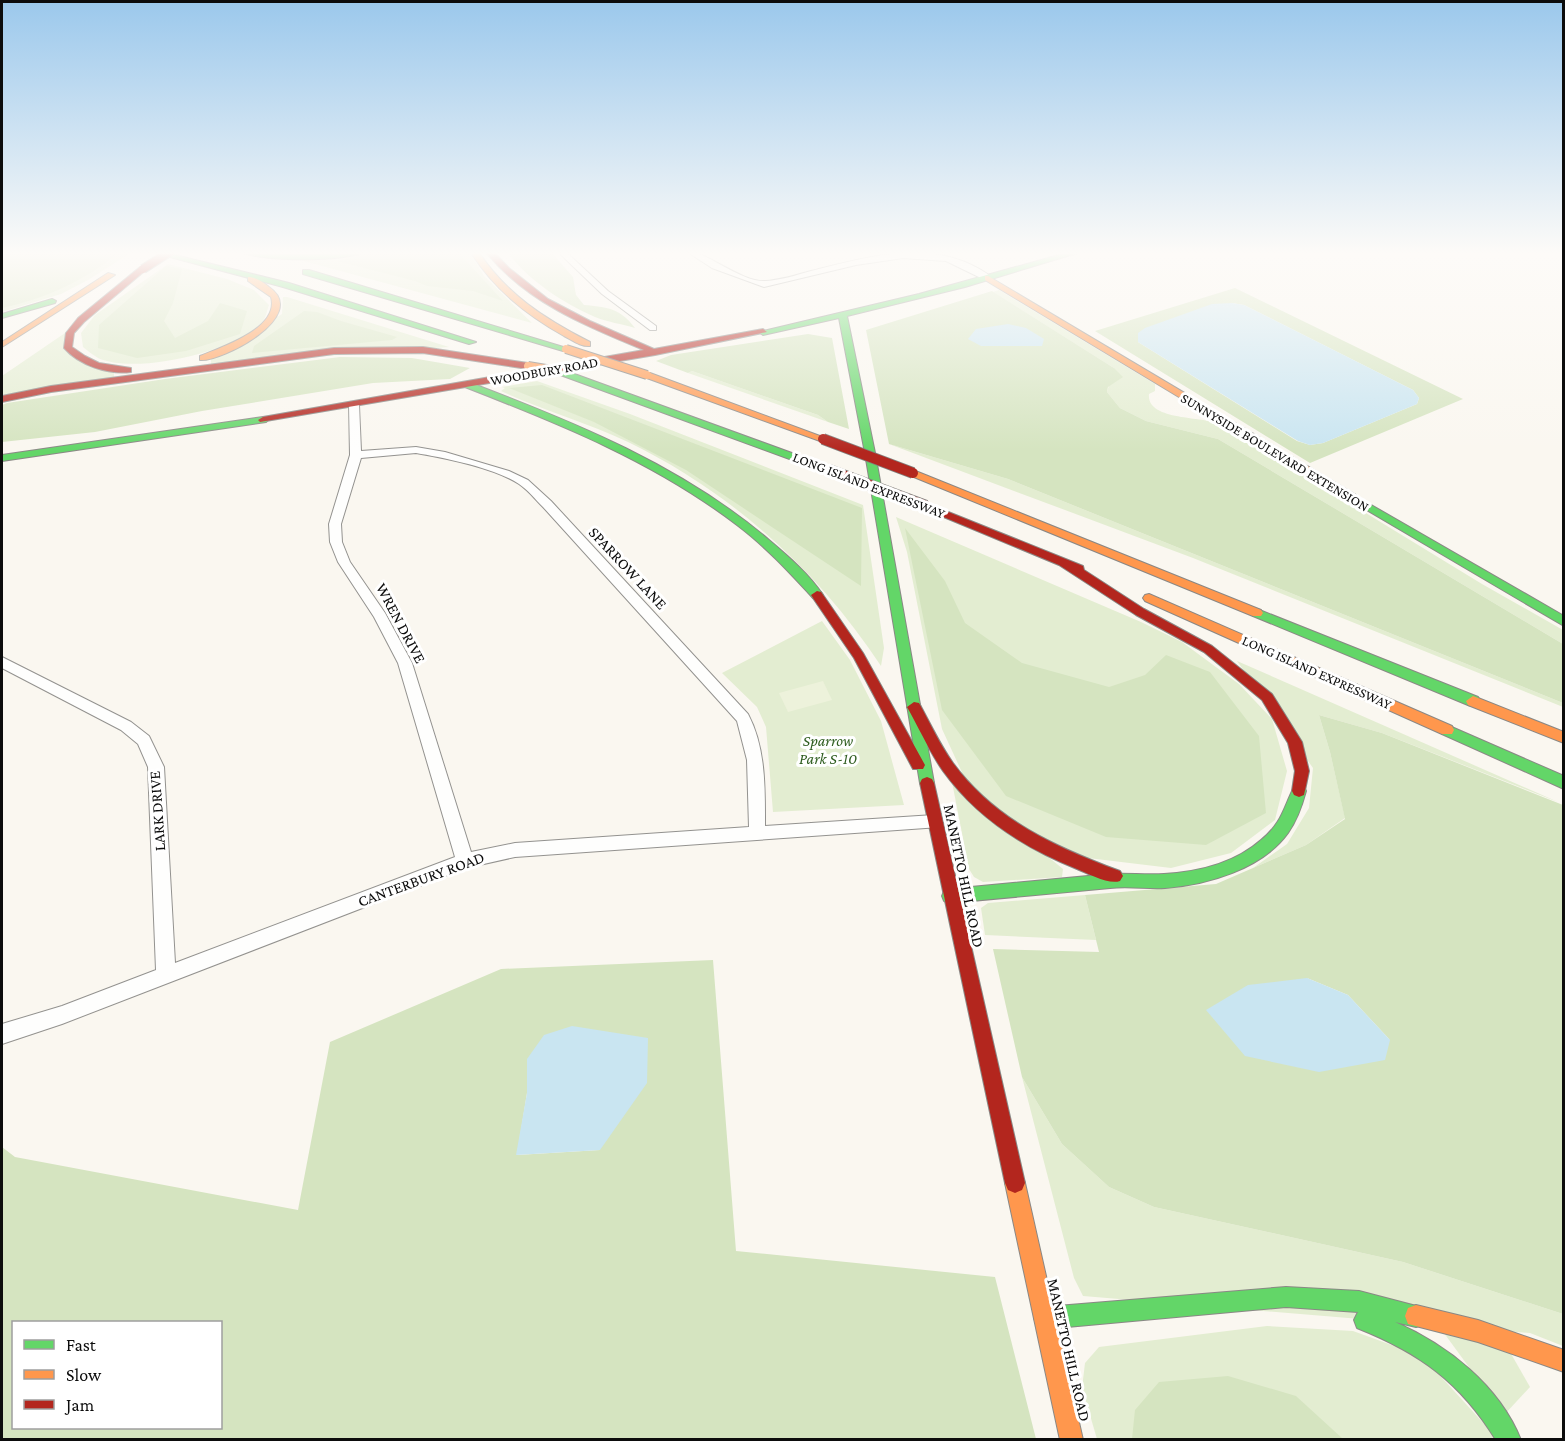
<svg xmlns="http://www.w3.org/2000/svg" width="1565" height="1441" font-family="'Crimson Pro',serif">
  <rect width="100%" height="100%" fill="#faf7f0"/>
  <!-- green -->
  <g fill="#e3edd1">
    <path d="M2 251H127L132 252 88 280 61 294 2 312Z"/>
    <path d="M370 251H469L484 276 532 323 300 260 348 256Z"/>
    <path d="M168 264 227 279 254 290 269 305C267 310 266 318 262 322 235 352 135 375 98 358 93 355 88 351 83 347L81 333 95 315Z"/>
    <path d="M999 290 1155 384V391L1149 394C1146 421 1203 416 1220 424L1482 584 1563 630V644L1218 439 1146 421 1120 408 1107 392 1114 368 993 292Z"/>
    <path d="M283 297H287L449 347 211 364V358L282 314Z"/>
    <path d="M68 331 64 350 114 371V377L2 395V376Z"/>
    <path d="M692 371 818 415 828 422 688 373Z"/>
    <path d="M537 381 630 414 863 505 884 648 881 666C818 570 731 492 628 442 586 422 542 410 501 391L505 388 502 387Z"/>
    <path d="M889 444 1008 479 1563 703V707L1193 558Z"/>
    <path d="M896 517 1141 622 1182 642 1239 684 1272 719 1287 771 1275 820 1231 853 1171 868 1088 858 1018 826 966 781 942 729 907 552Z"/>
    <path d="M822 621 850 660 881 721 904 805 773 812 766 727 757 707 722 673Z"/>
    <path d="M1237 661 1558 802 1382 733 1319 715 1330 752 1345 818 1306 845 1253 868 1287 844 1309 808 1313 768Z"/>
    <path d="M951 777 1063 869 1062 877 983 882 974 877 969 869Z"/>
    <path d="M1085 895 1096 940 985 935 981 908 988 903Z"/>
    <path d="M1022 1077 1062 1144 1109 1187 1154 1207 1403 1262 1563 1314V1346L1530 1333 1083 1296 1074 1278Z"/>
    <path d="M1267 1326 1353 1331 1422 1356 1498 1439H1097L1082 1388 1085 1363 1099 1347Z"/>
    <path d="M1441 1329 1510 1352 1530 1387 1504 1415Z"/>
  </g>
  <!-- forest -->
  <g fill="#d5e4c0" fill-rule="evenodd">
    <path d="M376 251 458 252 503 301 473 291 427 286 415 281 337 261Z"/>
    <path d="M507 251H550L573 277 576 295 584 305C607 307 620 308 635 328 622 324 607 322 595 317 563 303 526 279 507 251Z"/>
    <path d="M27 252 116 255C82 282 44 299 2 308V253Z"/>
    <path d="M166 266 182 269 173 303 164 321 175 338 208 321 220 303 247 311 240 334 186 351 137 358 98 348 99 325Z"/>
    <path d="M1235 288 1463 399 1310 463 1095 331ZM1232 303 1244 305 1413 390 1419 398 1417 404 1323 443 1310 445 1297 441 1138 342Z"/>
    <path d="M992 291 1114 368 1123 377 1108 387 1107 392 1120 408 1146 421 1218 439 1563 644V703L1008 479 889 444 866 330Z"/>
    <path d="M304 311 317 312 341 321 397 337 392 340 252 353 254 346Z"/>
    <path d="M808 334 832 338 849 429 828 422 818 415 692 371 688 373 656 361 671 355Z"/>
    <path d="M340 357 412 358 470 368 450 379 373 383 202 411 95 432 2 442V405L7 403 165 379Z"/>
    <path d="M542 385 862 508 861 586 686 470 594 422 509 388Z"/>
    <path d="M905 528 945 581 965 623 1022 663 1109 687 1145 675 1166 655 1210 672 1259 736 1266 813 1206 845 1106 837 1006 796 942 710Z"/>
    <path d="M1319 715 1382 733 1563 805V1314L1403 1262 1154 1207 1109 1187 1062 1144 1022 1077 993 949 1099 952 1085 895 1216 884 1306 845 1345 819 1330 752ZM1307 978 1348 995 1390 1040Z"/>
    <path d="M713 960 736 1251 995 1277 1036 1439H2V1147L15 1157 298 1210 330 1042 501 969ZM527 1059 600 1150 517 1155 527 1093ZM14 1322H220V1428H14Z"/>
    <path d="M1228 1376 1296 1396 1343 1439H1132L1135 1410 1159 1382Z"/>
  </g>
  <!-- pitch -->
  <path fill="#edf2db" d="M823 681 832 700 788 712 779 693Z"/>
  <!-- water -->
  <g fill="#c9e5f1">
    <path d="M1232 303 1244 305 1413 390 1419 398 1417 404 1323 443 1310 445 1298 441 1138 342V333L1145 328 1212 304Z"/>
    <path d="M1008 324 1026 328 1044 339 1042 346H981L968 339 976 329Z"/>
    <path d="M1307 978 1348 995 1390 1040 1385 1060 1319 1072 1245 1056 1206 1010 1248 985Z"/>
    <path d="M572 1026 648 1038 647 1083 600 1150 516 1155 527 1093V1059L544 1035Z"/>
  </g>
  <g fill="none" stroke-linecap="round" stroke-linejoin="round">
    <defs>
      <g id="street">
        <path d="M557 251H565L608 291 656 326V330H650L602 294Z"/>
        <path d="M686 251C705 250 741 283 766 281 781 280 797 275 811 271 860 259 915 242 965 262 974 266 985 271 992 278L985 280 946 261 903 258 856 265 764 287 712 268Z"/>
        <path d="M354 402 359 405 361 451 416 447 445 452 509 471 528 480 551 501 748 714C766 748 765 789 765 826L934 815 940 817 942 822 940 827 515 857 466 868 62 1024 2 1044V1024L62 1006 156 970 148 767 138 744 121 730 2 668V657L131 722 149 736 164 767 175 963 455 857 398 663 374 617 338 562 330 542 329 524 350 455 349 405ZM416 453C445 458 495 468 519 484 528 490 535 499 543 507L737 721 747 760 749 827 515 843 471 852 412 663 385 613 350 562 342 542 341 524 361 458Z"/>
      </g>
      <g id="fast">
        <path d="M147 251H159L289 283 476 342 469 344 283 287Z"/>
        <path d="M239 251 303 254 367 251C348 262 258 262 239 251Z"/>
        <path d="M1073 251H1084L965 287 847 316 875 453 934 783 932 787 927 789 922 787 920 783 865 453 839 318 763 335 759 332 919 294Z"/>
        <path d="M303 270H309L570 349 563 351 303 274Z"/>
        <path d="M52 299 56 301 55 303 2 318V314Z"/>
        <path d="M558 368 833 468 834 470 829 473 825 472 555 373 554 371Z"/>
        <path d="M465 383H471C576 423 682 466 769 540 788 556 809 574 823 595L817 599 813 598C789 572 765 546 737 525 655 462 560 424 465 387Z"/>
        <path d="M263 417 268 420 266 422 2 461V455Z"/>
        <path d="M1352 494 1564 616V626L1348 499 1347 497Z"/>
        <path d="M1257 609 1478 697 1480 701 1473 706 1468 705 1253 616 1251 613 1253 610Z"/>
        <path d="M1447 725 1564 776V789L1442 734 1440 730 1442 726Z"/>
        <path d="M1299 785 1304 787 1306 791C1302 806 1297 820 1288 833 1262 869 1207 885 1165 888 1147 889 1129 886 1110 888 1057 893 1003 898 950 903L944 901 942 896 944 891 950 889C1003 884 1056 879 1109 874 1127 873 1145 875 1164 874 1198 872 1235 863 1261 840 1282 823 1283 809 1294 787Z"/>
        <path d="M1286 1287 1359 1291 1424 1308 1427 1316 1424 1324 1416 1327 1395 1322C1447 1345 1499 1385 1521 1440H1496C1460 1382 1420 1353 1357 1328L1354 1320 1358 1312 1286 1307 1045 1329 1037 1326 1034 1318 1037 1310 1045 1307Z"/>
      </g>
      <g id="slow">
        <path d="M470 251H478C506 294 545 319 590 342V346C581 347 572 340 564 336 525 314 494 289 470 251Z"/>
        <path d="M108 273 115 275 2 347V342Z"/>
        <path d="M988 276 1356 495 1357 497 1352 500 1348 499 985 280V276Z"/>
        <path d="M248 277C255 277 263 282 269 287 311 316 221 362 200 360V356C222 347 280 328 271 297L248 281Z"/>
        <path d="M644 373H650L828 439 820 441 644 377Z"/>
        <path d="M913 470 1261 610 1263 613 1261 616H1253L909 475V471Z"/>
        <path d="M1149 594 1452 726 1454 730 1452 734H1442L1145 601 1143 598 1145 595Z"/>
        <path d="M1473 696 1564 732V743L1468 705 1466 701Z"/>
        <path d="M1015 1173 1022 1176 1025 1183 1083 1440H1060L1005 1183 1008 1176Z"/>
        <path d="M1416 1305 1478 1320 1564 1350V1372L1478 1342 1408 1324 1405 1316 1408 1308Z"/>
      </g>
      <g id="jam">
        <path d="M485 251H493L509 268 548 299 590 321 654 349 763 329 767 332 655 355 260 422 258 420 263 417 644 350C585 326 526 302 485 251Z"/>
        <path d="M140 267 147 269 84 322 74 333 72 347 85 356 99 363 131 368V372C108 375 79 365 64 348L66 333 78 318Z"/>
        <path d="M423 347 528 363 532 366 528 369 423 353 334 354 51 392 2 402V396L51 386 334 348Z"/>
        <path d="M926 503 1083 566 1084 570 1144 609 1212 646 1272 694 1302 742 1309 771 1304 795 1299 797 1294 795 1292 791 1295 771 1288 743 1262 700 1204 652 1136 615 1059 565 922 508 921 506Z"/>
        <path d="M817 591 821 592 863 653 925 765 923 769H913L854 658 811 595Z"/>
        <path d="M914 702 919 703C930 723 940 745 953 763 996 821 1056 847 1120 871L1123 876 1120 881C1109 885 1089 874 1077 869 1024 848 977 818 943 771 929 751 919 728 907 707Z"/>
        <path d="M927 777 932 779 934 783 1025 1183 1022 1190 1015 1193 1008 1190 1005 1183 920 783 922 779Z"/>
      </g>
    </defs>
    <!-- street casing -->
    <use href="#street" stroke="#93928f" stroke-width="2"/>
    <!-- fast casing -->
    <use href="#fast" stroke="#8a8885" stroke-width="2"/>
    <!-- slow casing -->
    <use href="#slow" stroke="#8a8885" stroke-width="2"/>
    <!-- jam casing -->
    <use href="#jam" stroke="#8a8885" stroke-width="2"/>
    <!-- street -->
    <use href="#street" fill="#fefefd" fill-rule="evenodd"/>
    <!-- fast -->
    <use href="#fast" fill="#63d668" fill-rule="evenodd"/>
    <!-- slow -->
    <use href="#slow" fill="#ff974d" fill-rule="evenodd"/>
    <!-- jam -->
    <use href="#jam" fill="#b3261e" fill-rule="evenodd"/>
    <defs>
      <g id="slow-bridge">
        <path d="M566 349 647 375"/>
        <path d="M528 366 558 371"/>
      </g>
      <path id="jam-bridge-far1" d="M143 269 171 251"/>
      <g id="jam-bridge">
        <path d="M823 439 913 473"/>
        <path d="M829 470 926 506"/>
      </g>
    </defs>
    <!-- slow-bridge casing -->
    <use href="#slow-bridge" stroke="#807f7c" stroke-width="10" stroke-linecap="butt"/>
    <!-- jam-bridge-far1 casing -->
    <use href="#jam-bridge-far1" stroke="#807f7c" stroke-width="10" stroke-linecap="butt"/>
    <!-- jam-bridge casing -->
    <use href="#jam-bridge" stroke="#807f7c" stroke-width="12" stroke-linecap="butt"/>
    <!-- slow-bridge -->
    <use href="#slow-bridge" stroke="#ff974d" stroke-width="8"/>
    <!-- jam-bridge-far1 -->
    <use href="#jam-bridge-far1" stroke="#b3261e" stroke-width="8"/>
    <!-- jam-bridge -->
    <use href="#jam-bridge" stroke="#b3261e" stroke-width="10"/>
  </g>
  <!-- sky -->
  <linearGradient id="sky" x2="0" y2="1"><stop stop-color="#9bc8ec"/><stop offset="0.56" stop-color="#fdfbf8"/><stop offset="1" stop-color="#fdfbf8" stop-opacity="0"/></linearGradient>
  <rect width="1565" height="452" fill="url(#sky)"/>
  <g text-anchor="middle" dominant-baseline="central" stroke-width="6" stroke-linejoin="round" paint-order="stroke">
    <!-- far-street labels -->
    <g font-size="14" fill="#0c0c0c" stroke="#fff">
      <text transform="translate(544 371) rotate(-10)">WOODBURY ROAD</text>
      <text transform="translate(1275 452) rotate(31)">SUNNYSIDE BOULEVARD EXTENSION</text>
      <text transform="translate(869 485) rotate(21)">LONG ISLAND EXPRESSWAY</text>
      <text transform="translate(1317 672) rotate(24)">LONG ISLAND EXPRESSWAY</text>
    </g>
    <!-- street labels -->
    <g font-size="16" fill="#0c0c0c" stroke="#fff">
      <text transform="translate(628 568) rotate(47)">SPARROW LANE</text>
      <text transform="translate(401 623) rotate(62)">WREN DRIVE</text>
      <text transform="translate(157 811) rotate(-94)">LARK DRIVE</text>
      <text transform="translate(964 876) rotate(78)">MANETTO HILL ROAD</text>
      <text transform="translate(421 879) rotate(-20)">CANTERBURY ROAD</text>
      <text transform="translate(1069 1350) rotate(77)">MANETTO HILL ROAD</text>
    </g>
    <!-- park labels -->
    <g font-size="16" font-style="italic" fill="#305e21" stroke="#fff">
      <text x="828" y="740">Sparrow<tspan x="828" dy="18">Park S-10</tspan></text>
    </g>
  </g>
  <!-- border -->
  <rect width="1565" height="1441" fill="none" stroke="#0c0c0c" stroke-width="6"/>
  <!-- legend -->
  <rect x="12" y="1321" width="210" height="108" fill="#ffffff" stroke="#9e9e9e" stroke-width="1.5"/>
  <rect x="24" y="1340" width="30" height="9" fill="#63d668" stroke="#9e9e9e" stroke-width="1.5"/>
  <text x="66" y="1351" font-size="18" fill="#0c0c0c">Fast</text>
  <rect x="24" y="1370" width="30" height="9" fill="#ff974d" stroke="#9e9e9e" stroke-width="1.5"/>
  <text x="66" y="1381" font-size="18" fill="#0c0c0c">Slow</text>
  <rect x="24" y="1400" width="30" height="9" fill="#b3261e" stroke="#9e9e9e" stroke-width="1.5"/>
  <text x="66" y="1411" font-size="18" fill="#0c0c0c">Jam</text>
</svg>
